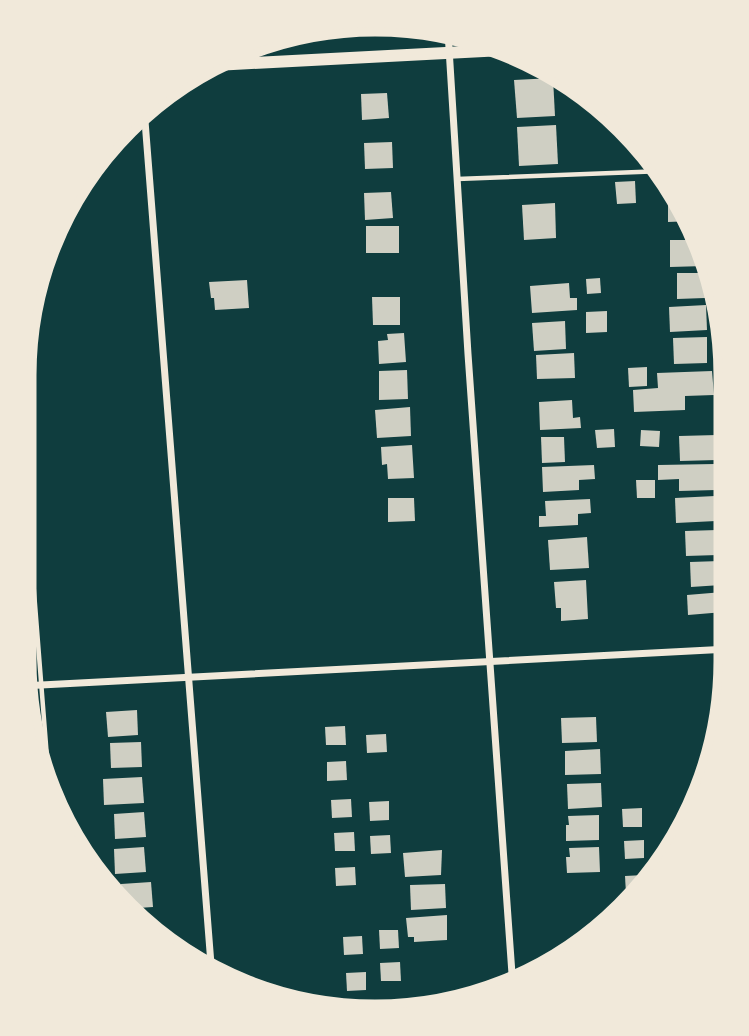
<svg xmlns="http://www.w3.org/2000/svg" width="749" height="1036" font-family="Lato,sans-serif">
  <rect width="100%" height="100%" fill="#0f3d3e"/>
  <!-- building -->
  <g fill="#cfcfc3">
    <path d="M553 78 555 116 517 118 514 80Z"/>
    <path d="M574 86 587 98H575Z"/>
    <path d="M387 93 389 118 362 120 361 94Z"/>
    <path d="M556 125 558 164 519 166 517 127Z"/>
    <path d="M392 142 393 168 365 169 364 143Z"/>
    <path d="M635 181 636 203 617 204 615 182Z"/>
    <path d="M391 192 393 218 365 220 364 193Z"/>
    <path d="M668 195H677L693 221 668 222Z"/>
    <path d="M555 203 556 238 524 240 522 205Z"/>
    <rect x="366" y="226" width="33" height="27"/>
    <path d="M670 240H703L705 246V266L670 267Z"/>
    <path d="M677 273H705V298L677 299Z"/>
    <path d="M600 278 601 293 587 294 586 279Z"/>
    <path d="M247 280 249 308 215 310 214 298H211L209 282Z"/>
    <path d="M569 283 570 298H577V310L532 313 530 286Z"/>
    <path d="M372 297H400V325H373Z"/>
    <path d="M706 305 707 330 670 332 669 307Z"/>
    <path d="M607 311V332L586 333V312Z"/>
    <path d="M565 321 566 349 534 351 532 323Z"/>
    <path d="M404 333 406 362 379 364 378 341 388 340 387 334Z"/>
    <path d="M707 337V363L674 364 673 338Z"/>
    <path d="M574 353 575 378 537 379 536 355Z"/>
    <path d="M647 367V386L629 387 628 368Z"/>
    <path d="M407 370 408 399 379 400V371Z"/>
    <path d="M712 371 714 395 685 396V410L634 412 633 390 658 388 657 373Z"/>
    <path d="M572 400 573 418 580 417 581 428 540 430 539 402Z"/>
    <path d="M410 407 411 436 377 438 375 410Z"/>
    <path d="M614 429 615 447 597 448 595 430Z"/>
    <path d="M641 430 660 431 659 447 640 446Z"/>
    <path d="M717 435V460L680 461 679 436Z"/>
    <path d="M541 437H564L565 462 542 463Z"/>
    <path d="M412 445 414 478 388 479 387 464 382 465 381 447Z"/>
    <path d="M715 464 716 490 679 491V479L658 480V465Z"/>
    <path d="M594 465 595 479 579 480V490L543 492 542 467Z"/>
    <path d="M636 480H655V498H637Z"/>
    <path d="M715 496 716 521 676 523 675 498Z"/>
    <path d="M388 498H414L415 521 388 522Z"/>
    <path d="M590 499 591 513 578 514V525L539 527V516H546L545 501Z"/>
    <path d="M717 530 718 555 686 556 685 531Z"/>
    <path d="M587 537 589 568 550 570 548 540Z"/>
    <path d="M720 561 721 585 691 587 690 562Z"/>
    <path d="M586 580 588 619 561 621V608H556L554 582Z"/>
    <path d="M723 592 724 612 688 615 687 595Z"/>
    <path d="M137 710 138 735 108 737 106 712Z"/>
    <path d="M596 717 597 742 562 743 561 718Z"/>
    <path d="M345 726 346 745H326L325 727Z"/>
    <path d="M386 734 387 752 367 753 366 735Z"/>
    <path d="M141 742 142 767 111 768 110 743Z"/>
    <path d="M600 749 601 774 565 775V751Z"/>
    <path d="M346 761 347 780 327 781V762Z"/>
    <path d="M142 777 144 803 104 805 103 779Z"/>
    <path d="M601 783 602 807 568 809 567 784Z"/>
    <path d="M351 799 352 817 332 818 331 800Z"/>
    <path d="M389 801V820L370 821 369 802Z"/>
    <path d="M642 808V827H623L622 809Z"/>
    <path d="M144 812 146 837 115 839 114 814Z"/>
    <path d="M599 815V840L566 841V825H569L568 816Z"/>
    <path d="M354 832 355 851H335L334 833Z"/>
    <path d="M390 835 391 853 371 854 370 836Z"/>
    <path d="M644 840V858L625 859 624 841Z"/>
    <path d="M144 847 146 872 115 874 114 849Z"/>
    <path d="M599 847 600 872 567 873 566 857H570L569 848Z"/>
    <path d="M442 850 441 875 405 877 403 853Z"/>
    <path d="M355 867 356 885 336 886 335 868Z"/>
    <path d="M644 875 645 890 643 893 626 894 625 876Z"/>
    <path d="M151 882 153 907 123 909 121 884Z"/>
    <path d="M445 884 446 908 411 910 410 885Z"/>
    <path d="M447 915V940L414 942V937H408L406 918Z"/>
    <path d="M379 930H398L399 948 380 949Z"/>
    <path d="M362 936 363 954 344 955 343 937Z"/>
    <path d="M400 962 401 981H381L380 963Z"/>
    <path d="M366 972V990L347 991 346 973Z"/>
  </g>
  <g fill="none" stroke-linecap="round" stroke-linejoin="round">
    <!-- service -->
    <g stroke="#f1e9da" stroke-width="4.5">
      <path d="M457 179 664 171"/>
      <path d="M19 400 50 796"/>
    </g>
    <!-- minor -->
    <g stroke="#f1e9da" stroke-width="7">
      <path d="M448 32 468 354 513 988"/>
      <path d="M144 108 212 977"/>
      <path d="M22 686 729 649"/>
    </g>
    <!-- tertiary -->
    <path stroke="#f1e9da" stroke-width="12" d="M215 65 503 50"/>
  </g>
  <!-- crop -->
  <path d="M0 0H749V1036H0ZM375 32H375A343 343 0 0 1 718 375V661A343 343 0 0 1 375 1004H375A343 343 0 0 1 32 661V375A343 343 0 0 1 375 32Z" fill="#f1e9da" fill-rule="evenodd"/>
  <path fill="none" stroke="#f1e9da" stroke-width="9" d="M375 32H375A343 343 0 0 1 718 375V661A343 343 0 0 1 375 1004H375A343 343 0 0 1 32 661V375A343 343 0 0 1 375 32Z"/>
</svg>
